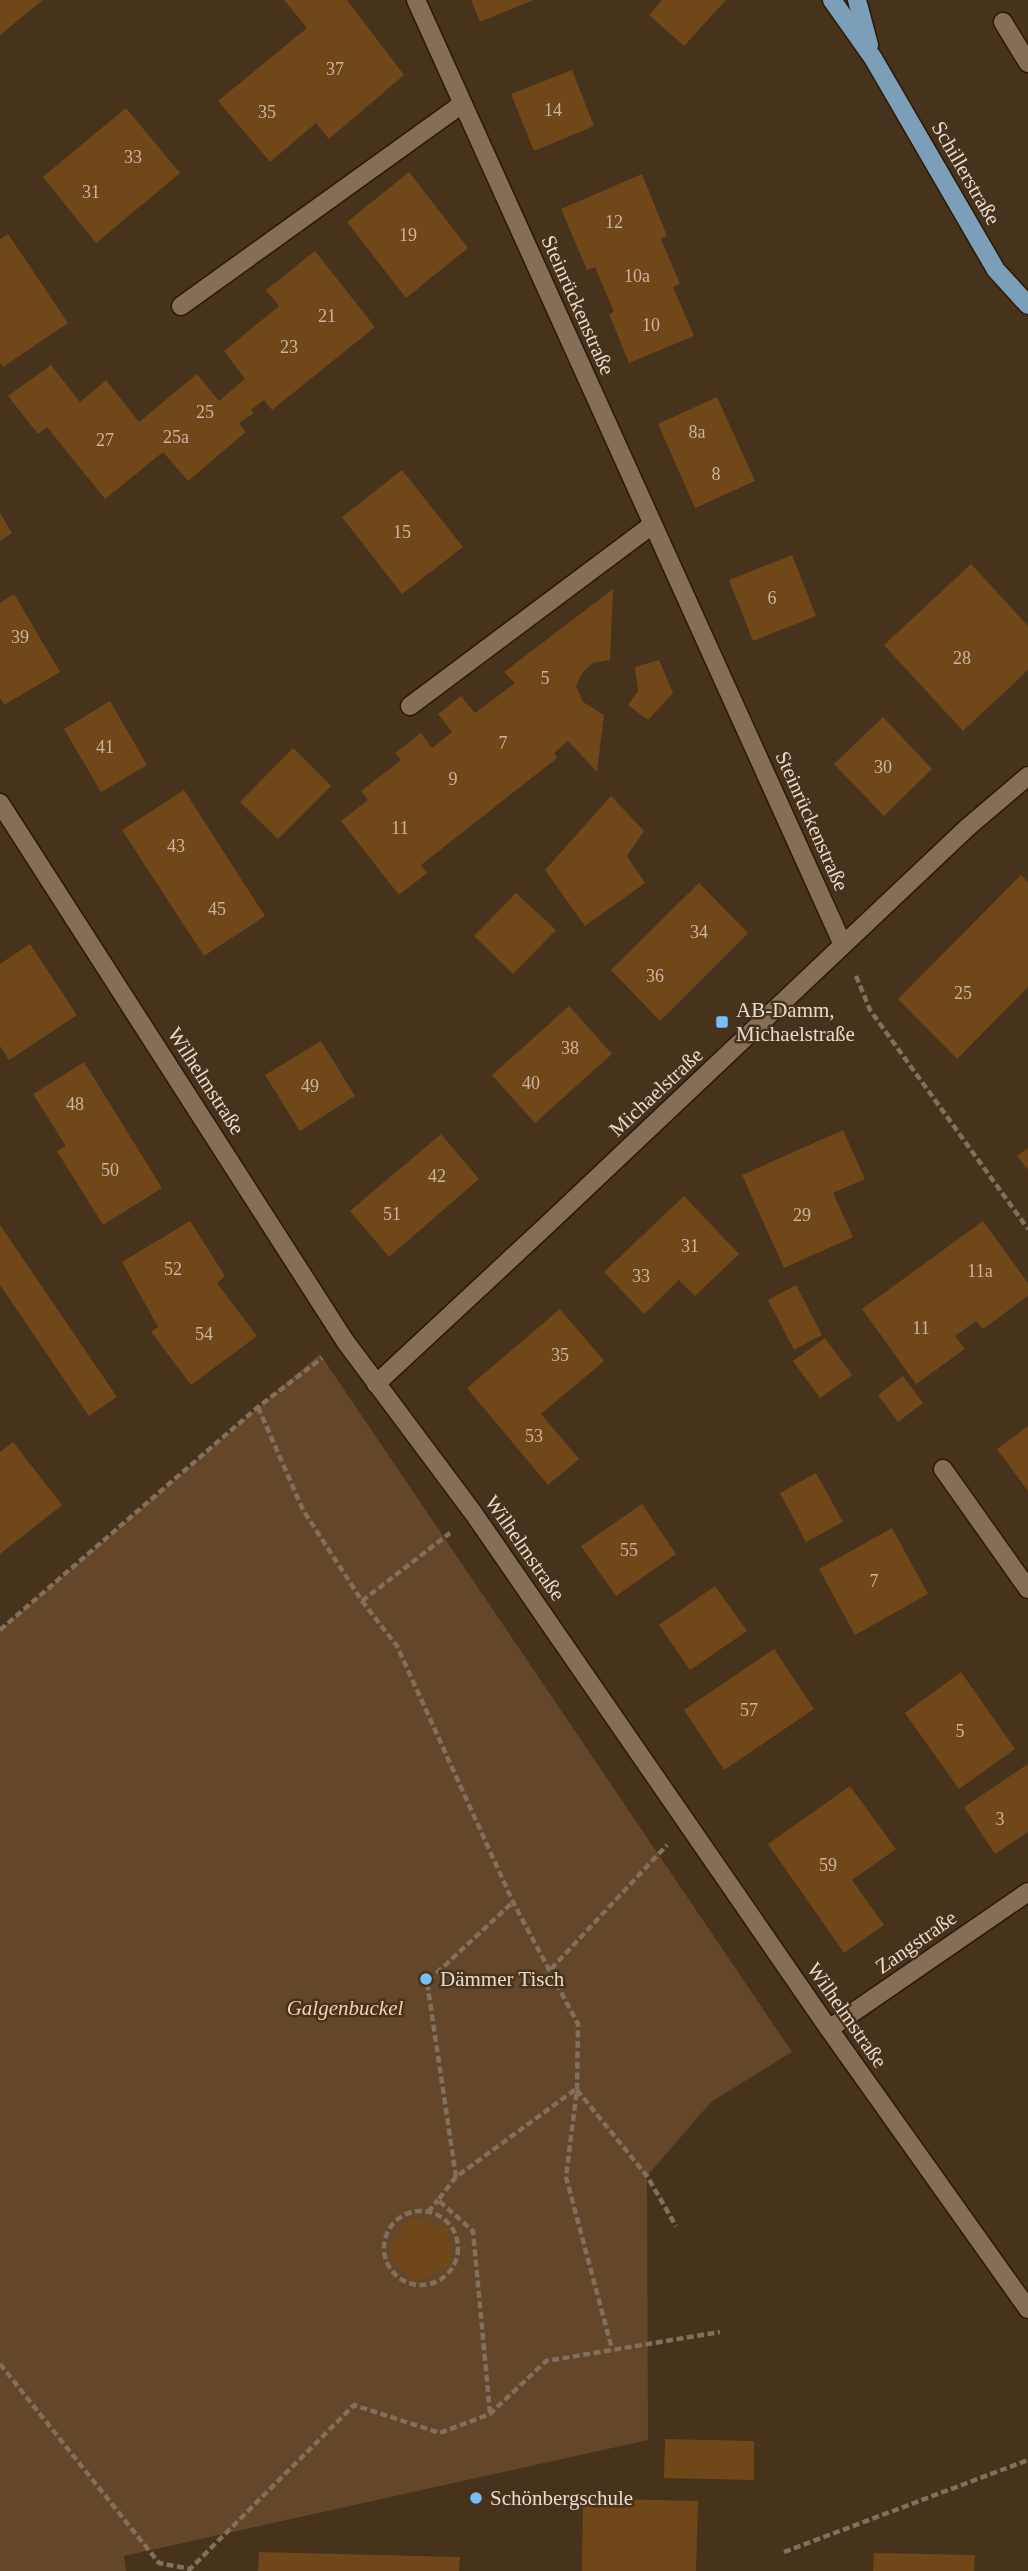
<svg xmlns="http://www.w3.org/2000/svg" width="1028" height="2571" font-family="Georgia,serif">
  <rect width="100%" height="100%" fill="#47321c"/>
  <!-- green -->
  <path fill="#644728" d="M320 1354 792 2052 711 2102 647 2176 648 2440 124 2556 126 2571H0V1630Z"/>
  <!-- building -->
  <g fill="#6f4719">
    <path d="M0 0H43L0 35Z"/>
    <path d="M284 0H347L404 75 329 139 316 123 270 162 218 101 307 28Z"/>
    <path d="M471 0H533L480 22Z"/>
    <path d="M662 0H726L684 46 649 15Z"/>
    <path d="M572 70 594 126 534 151 511 94Z"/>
    <path d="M126 108 180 173 96 243 43 177Z"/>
    <path d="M409 172 468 248 406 298 347 222Z"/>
    <path d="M642 174 667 236 661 239 680 284 673 287 694 336 629 363 609 314 614 312 595 267 587 270 561 209Z"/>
    <path d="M8 234 68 323 3 367 0 363V239Z"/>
    <path d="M315 251 375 327 272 410 264 400 251 410 254 413 239 423 246 432 188 481 163 452 105 499 47 427 38 434 8 396 51 365 80 402 106 380 139 422 197 374 219 401 245 379 224 351 279 306 266 290Z"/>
    <path d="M717 397 755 481 695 508 658 424Z"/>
    <path d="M402 470 463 547 402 594 342 517Z"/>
    <path d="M0 513 12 533 0 541Z"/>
    <path d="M792 555 816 616 753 641 729 580Z"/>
    <path d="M971 564 1028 626V670L963 731 884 645Z"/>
    <path d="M613 589 610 660 593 663 582 673 576 686 583 702 604 715 597 772 568 741 554 753 557 758 421 865 427 873 399 895 341 821 368 800 361 791 401 760 395 753 421 733 432 748 452 732 438 714 461 696 475 713 515 683 504 672Z"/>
    <path d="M14 594 60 672 4 705 0 698V603Z"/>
    <path d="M659 660 673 693 648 720 628 705 638 691 635 667Z"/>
    <path d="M110 701 147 765 101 792 64 729Z"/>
    <path d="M883 717 932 769 884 816 834 764Z"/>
    <path d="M293 748 331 786 278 839 240 802Z"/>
    <path d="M184 790 265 916 204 956 122 830Z"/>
    <path d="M611 796 644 831 627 856 645 883 585 926 545 870Z"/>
    <path d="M1021 875 1028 882V987L957 1059 898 999Z"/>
    <path d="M699 883 748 933 660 1021 611 970Z"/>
    <path d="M516 893 556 930 513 974 474 936Z"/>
    <path d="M30 944 77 1015 9 1060 0 1046V964Z"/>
    <path d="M569 1006 612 1054 535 1123 492 1075Z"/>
    <path d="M321 1041 355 1096 300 1131 265 1075Z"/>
    <path d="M84 1062 162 1188 103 1225 57 1151 66 1146 33 1094Z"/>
    <path d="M843 1130 865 1179 833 1193 853 1237 784 1268 742 1175Z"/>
    <path d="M441 1134 479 1179 389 1257 350 1211Z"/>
    <path d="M1028 1148V1170L1017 1156Z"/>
    <path d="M684 1196 739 1254 695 1296 679 1280 644 1314 604 1272Z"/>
    <path d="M190 1221 225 1276 217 1283 257 1336 191 1385 151 1332 158 1327 122 1262Z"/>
    <path d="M983 1221 1028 1283V1296L983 1329 976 1321 955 1336 965 1349 916 1384 862 1309Z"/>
    <path d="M0 1225 117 1397 89 1416 0 1285Z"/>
    <path d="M796 1285 822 1335 794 1350 768 1300Z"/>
    <path d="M560 1309 604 1361 541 1414 579 1459 548 1485 467 1388Z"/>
    <path d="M825 1338 852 1375 820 1398 793 1361Z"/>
    <path d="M903 1376 923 1403 898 1422 878 1395Z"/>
    <path d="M1028 1426V1491L997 1449Z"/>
    <path d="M13 1442 62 1505 0 1554V1452Z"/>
    <path d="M816 1473 843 1522 806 1542 780 1493Z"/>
    <path d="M642 1504 676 1554 616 1596 581 1546Z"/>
    <path d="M892 1528 928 1594 855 1635 819 1569Z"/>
    <path d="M715 1586 747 1631 690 1670 659 1625Z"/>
    <path d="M774 1649 814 1709 724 1770 684 1710Z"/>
    <path d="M961 1672 1015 1749 959 1789 905 1713Z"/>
    <path d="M1028 1764V1832L995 1854 964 1807Z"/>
    <path d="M850 1786 896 1849 852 1880 884 1925 844 1953 768 1844Z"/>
    <path d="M410 2218 448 2228 451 2265 414 2283 388 2252Z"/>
    <path d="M665 2439 754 2441V2480L664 2478Z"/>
    <path d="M583 2498 698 2501 696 2571H582Z"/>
    <path d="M259 2552 460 2557 459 2571H258Z"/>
    <path d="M874 2553 975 2555 974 2571H873Z"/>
  </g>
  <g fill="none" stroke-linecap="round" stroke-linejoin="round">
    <defs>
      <g id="minor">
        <path d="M416 0 843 945"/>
        <path d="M1003 22 1028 63"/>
        <path d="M181 306 462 104"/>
        <path d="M410 706 652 525"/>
        <path d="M0 803 345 1341 474 1514 829 2029 1028 2309"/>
        <path d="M376 1384 547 1225 968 827 1028 776"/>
        <path d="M943 1469 1028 1589"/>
        <path d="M829 2029 1028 1892"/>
      </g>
      <g id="major">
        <path d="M832 0 873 58 996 270 1028 305"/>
        <path d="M857 0 869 45"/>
      </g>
    </defs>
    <!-- minor casing -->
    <use href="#minor" stroke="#2c1903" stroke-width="21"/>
    <!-- major casing -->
    <use href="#major" stroke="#2c1903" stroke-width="21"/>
    <!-- path -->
    <g stroke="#826f5c" stroke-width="4.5" stroke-dasharray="7 3.5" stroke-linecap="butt">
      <path d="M856 976 870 1010 1028 1229"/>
      <path d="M258 1407 303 1510 362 1601 397 1646 513 1902 578 2024 577 2089 566 2177 612 2349"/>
      <path d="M362 1601 450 1533"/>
      <path d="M0 1630 258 1407 322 1358"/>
      <path d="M551 1969 667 1845"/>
      <path d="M577 2090 647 2176 676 2226"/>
      <path d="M456 2177 427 1982 513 1902"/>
      <circle cx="421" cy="2248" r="37"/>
      <path d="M428 2212 438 2200"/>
      <path d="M0 2364 159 2563 190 2569 354 2405 440 2433 490 2414 546 2361 720 2332"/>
      <path d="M490 2413 473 2231 438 2200 456 2177 576 2089"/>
      <path d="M784 2552 1028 2460"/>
    </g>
    <!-- minor -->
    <use href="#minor" stroke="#866e56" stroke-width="18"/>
    <!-- major -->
    <use href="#major" stroke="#7b9fb8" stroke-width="18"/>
  </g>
  <!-- markers -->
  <g fill="#78bff7" stroke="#47321c" stroke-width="2.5">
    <rect x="715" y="1015" width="14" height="14" rx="3.5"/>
    <circle cx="426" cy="1979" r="7"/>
    <circle cx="476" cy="2498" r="7"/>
  </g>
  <g text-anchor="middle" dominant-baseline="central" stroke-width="5" stroke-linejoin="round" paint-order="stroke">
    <!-- number labels -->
    <g font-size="18" fill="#cab5a0">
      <text x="335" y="69">37</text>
      <text x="553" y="110">14</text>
      <text x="267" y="112">35</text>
      <text x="133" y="157">33</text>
      <text x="91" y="192">31</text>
      <text x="614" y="222">12</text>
      <text x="408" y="235">19</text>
      <text x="637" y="276">10a</text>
      <text x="327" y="316">21</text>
      <text x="651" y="325">10</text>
      <text x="289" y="347">23</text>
      <text x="205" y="412">25</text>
      <text x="697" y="432">8a</text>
      <text x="176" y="437">25a</text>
      <text x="105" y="440">27</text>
      <text x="716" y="474">8</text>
      <text x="402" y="532">15</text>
      <text x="772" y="598">6</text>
      <text x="20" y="637">39</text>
      <text x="962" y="658">28</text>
      <text x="545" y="678">5</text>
      <text x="503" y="743">7</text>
      <text x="105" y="747">41</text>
      <text x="883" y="767">30</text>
      <text x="453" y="779">9</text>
      <text x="400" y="828">11</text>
      <text x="176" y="846">43</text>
      <text x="217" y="909">45</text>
      <text x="699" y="932">34</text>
      <text x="655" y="976">36</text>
      <text x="963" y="993">25</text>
      <text x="570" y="1048">38</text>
      <text x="531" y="1083">40</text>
      <text x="310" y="1086">49</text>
      <text x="75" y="1104">48</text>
      <text x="110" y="1170">50</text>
      <text x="437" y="1176">42</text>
      <text x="392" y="1214">51</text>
      <text x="802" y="1215">29</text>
      <text x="690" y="1246">31</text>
      <text x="173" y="1269">52</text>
      <text x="980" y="1271">11a</text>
      <text x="641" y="1276">33</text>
      <text x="921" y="1328">11</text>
      <text x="204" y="1334">54</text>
      <text x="560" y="1355">35</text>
      <text x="534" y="1436">53</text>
      <text x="629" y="1550">55</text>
      <text x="874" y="1581">7</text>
      <text x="749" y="1710">57</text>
      <text x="960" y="1731">5</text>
      <text x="1000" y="1819">3</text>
      <text x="828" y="1865">59</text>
    </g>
    <!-- street labels -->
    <g font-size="21" fill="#e8dacd" stroke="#47321c">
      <text transform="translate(966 173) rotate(60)">Schillerstraße</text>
      <text transform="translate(578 305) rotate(66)">Steinrückenstraße</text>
      <text transform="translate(812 821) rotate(66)">Steinrückenstraße</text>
      <text transform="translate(206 1081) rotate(57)">Wilhelmstraße</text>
      <text transform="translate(656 1092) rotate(-43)">Michaelstraße</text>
      <text transform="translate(525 1548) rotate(55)">Wilhelmstraße</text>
      <text transform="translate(916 1942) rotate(-35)">Zangstraße</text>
      <text transform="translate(847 2015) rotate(55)">Wilhelmstraße</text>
    </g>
    <!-- poi labels -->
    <g font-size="21" fill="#e8dacd" stroke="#47321c" text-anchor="start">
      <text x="736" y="1010">AB-Damm,<tspan x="736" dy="24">Michaelstraße</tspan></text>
      <text x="440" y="1979">Dämmer Tisch</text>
      <text x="490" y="2498">Schönbergschule</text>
    </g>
    <!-- park labels -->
    <g font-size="21" font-style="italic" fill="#f7d0aa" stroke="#47321c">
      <text x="345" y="2008">Galgenbuckel</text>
    </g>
  </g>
</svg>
